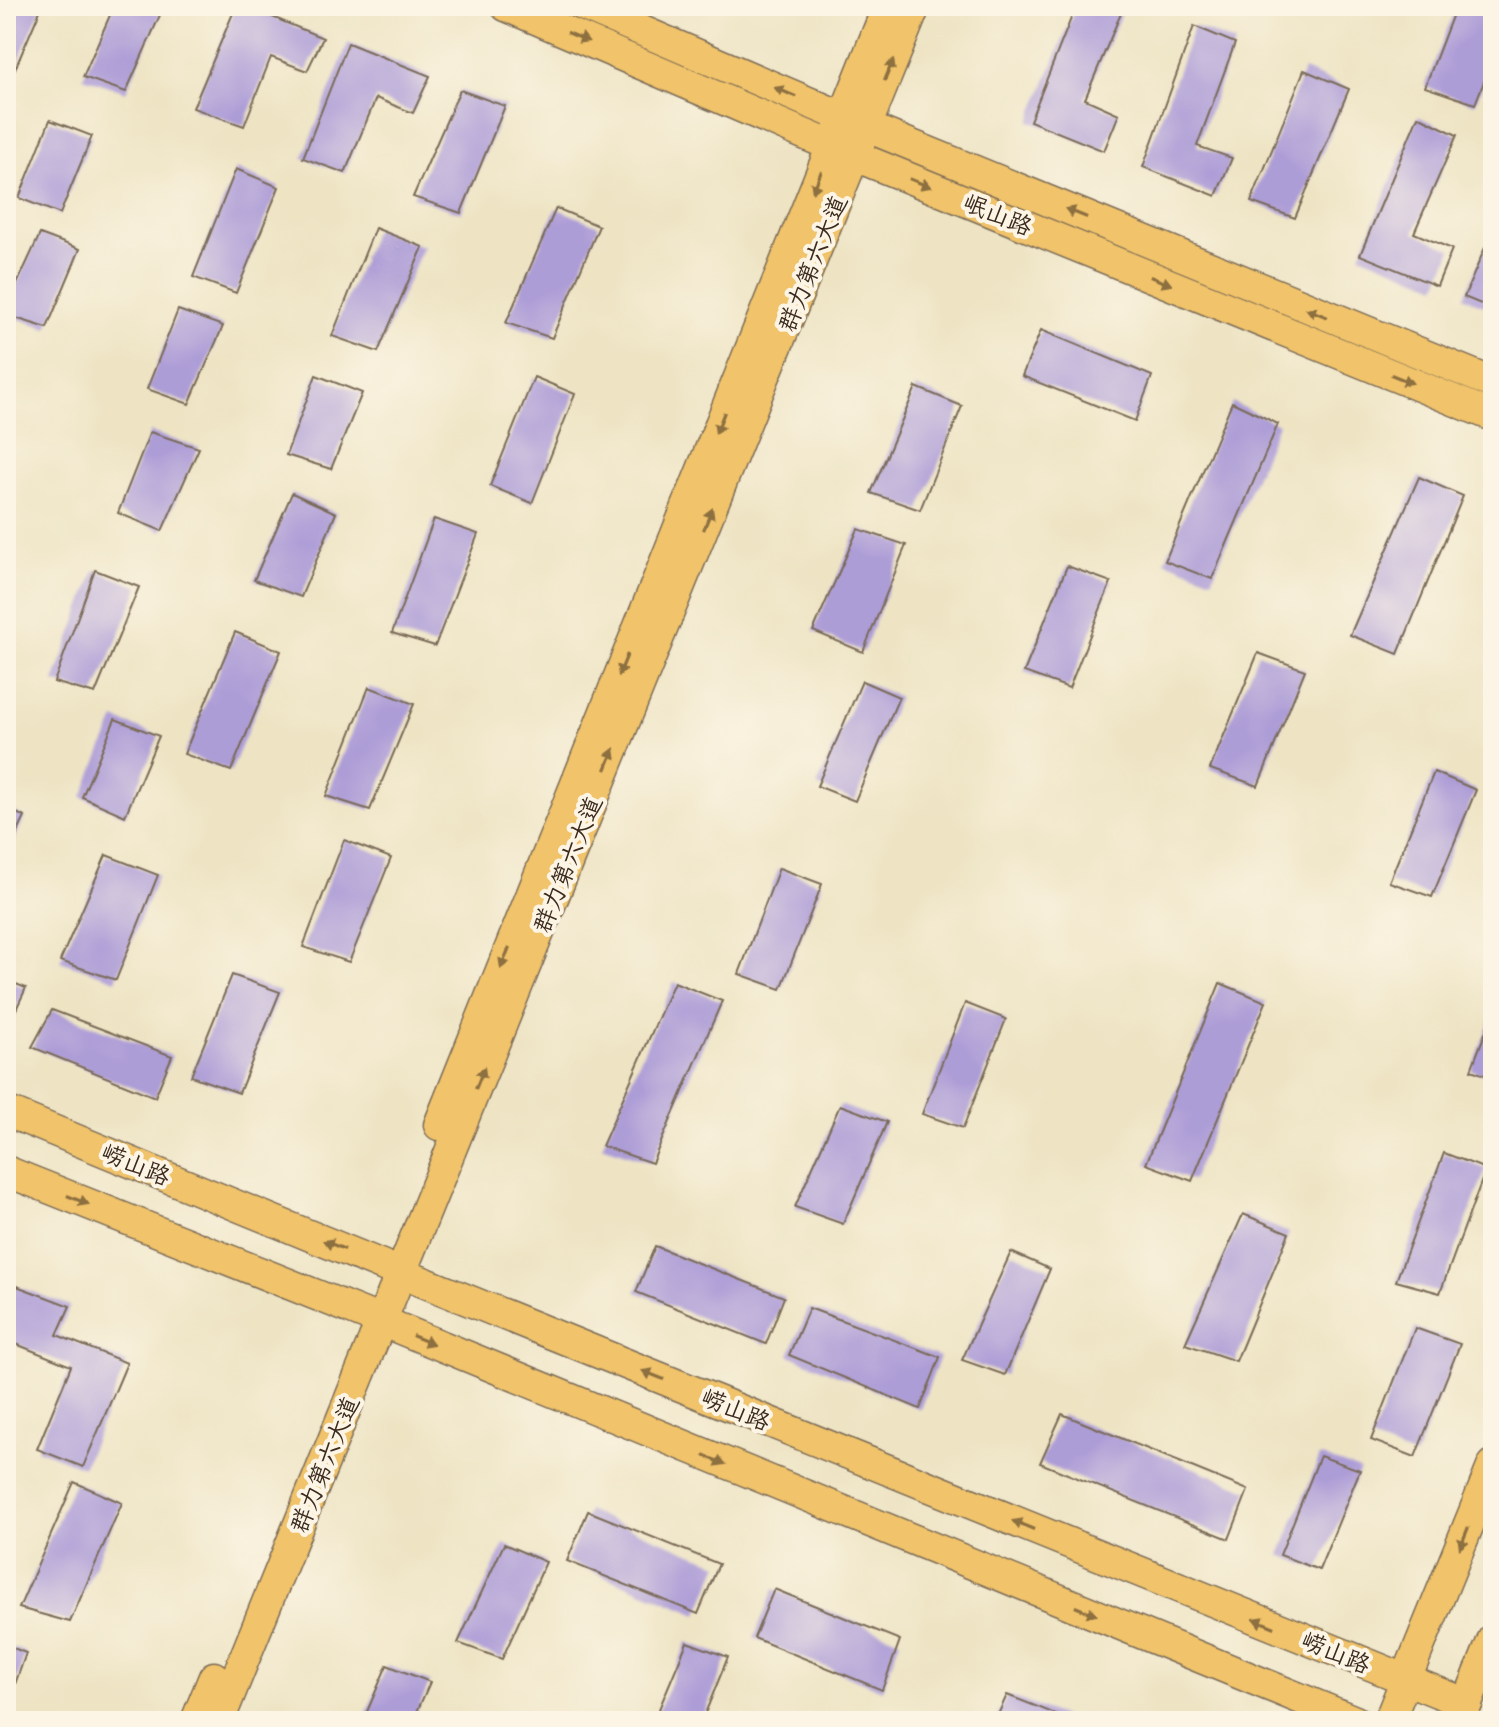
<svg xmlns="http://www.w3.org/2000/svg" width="1499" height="1727" font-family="Delius,'LXGW WenKai TC',sans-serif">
  <rect width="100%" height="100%" fill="#fcf5e5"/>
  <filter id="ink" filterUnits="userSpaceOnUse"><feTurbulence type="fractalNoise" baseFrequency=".0125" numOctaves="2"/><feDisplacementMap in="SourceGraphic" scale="16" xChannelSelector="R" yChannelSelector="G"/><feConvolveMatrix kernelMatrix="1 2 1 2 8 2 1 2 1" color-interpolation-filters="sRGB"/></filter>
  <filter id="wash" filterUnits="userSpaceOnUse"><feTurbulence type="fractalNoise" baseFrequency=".006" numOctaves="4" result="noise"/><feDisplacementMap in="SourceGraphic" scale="32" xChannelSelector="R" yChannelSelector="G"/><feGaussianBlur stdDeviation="1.8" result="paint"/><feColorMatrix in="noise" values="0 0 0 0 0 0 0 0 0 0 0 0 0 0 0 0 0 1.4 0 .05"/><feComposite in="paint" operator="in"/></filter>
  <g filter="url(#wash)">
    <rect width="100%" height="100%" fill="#eee4c4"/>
    <g id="blocks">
      <!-- building -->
      <g fill="#ad9dd7">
        <path d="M6 6H42L6 90Z"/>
        <path d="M114 6H164L126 92 83 77Z"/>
        <path d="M236 6H246L323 38 307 71 271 57 244 126 193 108Z"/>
        <path d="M1076 6H1124L1085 99 1119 114 1104 151 1030 121Z"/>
        <path d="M1456 6H1493V59L1475 104 1425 87Z"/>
        <path d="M1194 26 1235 43 1197 146 1232 158 1216 196 1143 167Z"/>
        <path d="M348 43 430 76 413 113 376 98 345 173 303 158Z"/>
        <path d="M1304 70 1349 89 1295 218 1251 202Z"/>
        <path d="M460 90 505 106 461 213 413 197Z"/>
        <path d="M1418 116 1457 135 1414 233 1452 249 1437 286 1360 255Z"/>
        <path d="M50 120 92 136 60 214 19 198Z"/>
        <path d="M236 169 279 187 236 293 193 277Z"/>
        <path d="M556 208 599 226 552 338 506 323Z"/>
        <path d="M375 228 423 247 378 352 332 336Z"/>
        <path d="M1493 229V309L1464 297Z"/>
        <path d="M40 234 80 249 47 328 6 315V308Z"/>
        <path d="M178 310 223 326 189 404 147 389Z"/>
        <path d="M1041 330 1152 376 1135 421 1022 376Z"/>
        <path d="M316 375 362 393 331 469 286 455Z"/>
        <path d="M534 377 575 394 532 503 490 486Z"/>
        <path d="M916 387 962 406 920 510 871 493Z"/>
        <path d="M1232 402 1278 424 1212 579 1165 561Z"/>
        <path d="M150 432 199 448 162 531 118 513Z"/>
        <path d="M1419 477 1463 496 1398 654 1350 635Z"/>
        <path d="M292 493 336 513 301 597 254 580Z"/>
        <path d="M434 519 478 534 435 646 392 633Z"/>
        <path d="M858 529 906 545 863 652 813 631Z"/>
        <path d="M1067 566 1111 582 1069 688 1024 672Z"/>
        <path d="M95 570 139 587 95 694 54 682Z"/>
        <path d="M235 632 281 651 231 771 184 754Z"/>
        <path d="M1258 653 1305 670 1258 786 1210 769Z"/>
        <path d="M862 681 899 697 855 801 817 786Z"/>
        <path d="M369 687 414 704 370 810 326 796Z"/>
        <path d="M115 719 159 736 125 816 82 797Z"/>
        <path d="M1434 772 1476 790 1432 897 1389 882Z"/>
        <path d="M6 808 25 817 6 858Z"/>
        <path d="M344 840 391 858 349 962 303 947Z"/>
        <path d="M106 855 158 875 116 980 60 961Z"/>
        <path d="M779 868 822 884 781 989 739 974Z"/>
        <path d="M232 975 280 992 239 1093 191 1076Z"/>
        <path d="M6 980 26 988 6 1031Z"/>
        <path d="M674 982 722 1001 652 1163 602 1146Z"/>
        <path d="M1220 983 1266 1002 1192 1181 1146 1164Z"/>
        <path d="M965 1003 1006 1019 963 1128 922 1114Z"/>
        <path d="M52 1010 172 1056 155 1097 32 1047Z"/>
        <path d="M1492 1015H1493V1078L1471 1070Z"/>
        <path d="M840 1105 887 1122 843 1224 795 1207Z"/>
        <path d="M1444 1153 1486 1169 1440 1293 1396 1281Z"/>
        <path d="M1243 1214 1289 1233 1236 1361 1185 1344Z"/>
        <path d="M655 1246 784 1297 766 1344 636 1292Z"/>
        <path d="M1011 1252 1050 1269 1005 1375 962 1360Z"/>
        <path d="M6 1282 70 1306 57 1335 127 1363 83 1467 37 1449 71 1366 6 1340Z"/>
        <path d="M809 1308 940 1357 920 1409 789 1355Z"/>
        <path d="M1415 1328 1460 1344 1415 1457 1371 1440Z"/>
        <path d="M1062 1414 1248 1490 1229 1539 1040 1463Z"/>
        <path d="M1320 1456 1360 1470 1319 1570 1280 1555Z"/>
        <path d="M74 1482 122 1503 70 1622 19 1608Z"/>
        <path d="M588 1511 719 1564 698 1614 567 1561Z"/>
        <path d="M504 1544 546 1562 502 1659 458 1643Z"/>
        <path d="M774 1589 900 1640 882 1690 754 1638Z"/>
        <path d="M687 1642 728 1657 702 1721H654Z"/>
        <path d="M6 1645 26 1653 8 1704H6Z"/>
        <path d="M387 1665 430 1682 413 1721H363Z"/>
        <path d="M1007 1695 1071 1720 1070 1721H995Z"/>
      </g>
    </g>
  </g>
  <g filter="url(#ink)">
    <use href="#blocks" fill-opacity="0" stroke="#7a6b58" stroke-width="2"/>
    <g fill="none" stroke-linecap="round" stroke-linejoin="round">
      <defs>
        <g id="major">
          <path d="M506 6 855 156 1493 416"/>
          <path d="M584 6 843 117 1493 383"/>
          <path d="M6 1111 401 1273 1467 1704"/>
          <path d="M439 1125 888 6"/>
          <path d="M6 1171 364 1314 1355 1721"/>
          <path d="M196 1721 214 1677"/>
          <path d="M219 1721 915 6"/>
          <path d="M1389 1721 1493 1465"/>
          <path d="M1460 1721 1493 1639"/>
        </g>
      </defs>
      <!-- major casing -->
      <use href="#major" stroke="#7a6b58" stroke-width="33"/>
      <!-- major -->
      <use href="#major" stroke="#f1c36a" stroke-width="30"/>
    </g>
    <!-- one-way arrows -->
    <defs><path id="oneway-solid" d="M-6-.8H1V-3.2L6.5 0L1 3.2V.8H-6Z" transform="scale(2)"/></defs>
    <g fill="#8d6f40">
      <use href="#oneway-solid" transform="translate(578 37) rotate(23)"/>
      <use href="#oneway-solid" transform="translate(889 70) rotate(-68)"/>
      <use href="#oneway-solid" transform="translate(785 92) rotate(-157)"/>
      <use href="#oneway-solid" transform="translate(817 182) rotate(112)"/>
      <use href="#oneway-solid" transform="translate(920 183) rotate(22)"/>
      <use href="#oneway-solid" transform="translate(1076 213) rotate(-158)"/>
      <use href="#oneway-solid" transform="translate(1161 281) rotate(22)"/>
      <use href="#oneway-solid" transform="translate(1317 313) rotate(-158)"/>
      <use href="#oneway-solid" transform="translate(1402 379) rotate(22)"/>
      <use href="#oneway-solid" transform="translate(720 423) rotate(112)"/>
      <use href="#oneway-solid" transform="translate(708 519) rotate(-68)"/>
      <use href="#oneway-solid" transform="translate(623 665) rotate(112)"/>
      <use href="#oneway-solid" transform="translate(610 759) rotate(-68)"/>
      <use href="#oneway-solid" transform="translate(505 958) rotate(112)"/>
      <use href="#oneway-solid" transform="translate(480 1078) rotate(-68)"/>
      <use href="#oneway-solid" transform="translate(78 1200) rotate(22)"/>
      <use href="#oneway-solid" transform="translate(334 1245) rotate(-158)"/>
      <use href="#oneway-solid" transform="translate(423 1340) rotate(22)"/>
      <use href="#oneway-solid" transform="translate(653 1375) rotate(-158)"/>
      <use href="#oneway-solid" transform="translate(715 1460) rotate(22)"/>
      <use href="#oneway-solid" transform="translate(1023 1525) rotate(-158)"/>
      <use href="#oneway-solid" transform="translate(1464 1538) rotate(112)"/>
      <use href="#oneway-solid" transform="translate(1086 1611) rotate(22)"/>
      <use href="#oneway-solid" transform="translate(1264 1623) rotate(-158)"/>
    </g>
  </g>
  <g text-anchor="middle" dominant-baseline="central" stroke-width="8" stroke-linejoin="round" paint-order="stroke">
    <!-- street labels -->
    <g font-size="24" fill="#3b2a1e" stroke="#fcf5e5">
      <text transform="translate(998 214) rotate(22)">岷山路</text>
      <text transform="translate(812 263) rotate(-68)">群力第六大道</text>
      <text transform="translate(567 864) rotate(-68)">群力第六大道</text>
      <text transform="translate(136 1164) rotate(22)">崂山路</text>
      <text transform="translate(736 1409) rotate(22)">崂山路</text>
      <text transform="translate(324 1464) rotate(-68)">群力第六大道</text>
      <text transform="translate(1336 1652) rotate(22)">崂山路</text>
    </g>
  </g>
  <!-- margin -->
  <rect width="1499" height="1727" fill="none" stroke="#fcf5e5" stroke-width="32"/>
</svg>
